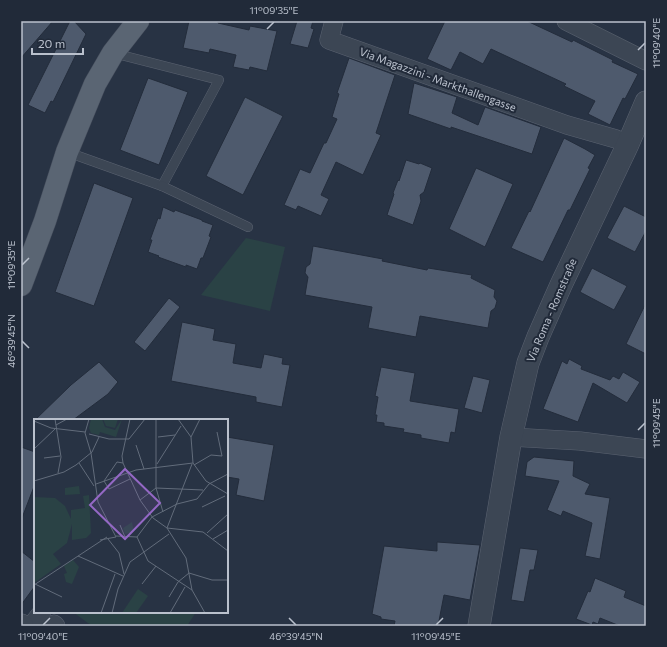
<svg xmlns="http://www.w3.org/2000/svg" width="667" height="647" font-family="Commissioner,sans-serif">
  <rect width="100%" height="100%" fill="#283344"/>
  <!-- green -->
  <g fill="#2a4245">
    <path d="M246 238 285 247 270 311 201 295Z"/>
    <path d="M73 612H196L187 626H92Z"/>
  </g>
  <!-- building -->
  <g fill="#4e5a6d" stroke="#232c3b">
    <path d="M21 21H53L21 58Z"/>
    <path d="M70 21H74L86 34 53 102 51 101 45 113 28 105Z"/>
    <path d="M189 21H218V23L249 30 250 26 277 31 267 71 250 67 249 70 233 67 236 55 210 49 209 53 183 48Z"/>
    <path d="M297 21H313L311 28 314 29 308 48 290 44Z"/>
    <path d="M445 21H527L572 42 573 40 613 60 612 62 638 74 625 99 623 98 610 125 588 114 595 101 564 86 566 84 491 49 483 64 460 52 451 70 427 59Z"/>
    <path d="M349 58 395 75 376 133 381 135 363 175 336 162 321 195 329 199 321 216 298 206 296 210 284 205 300 169 310 173 324 143H326L337 119 332 117 339 94 337 93Z"/>
    <path d="M148 78 188 92 159 165 120 150Z"/>
    <path d="M414 83 457 97 452 113 478 125 485 107 541 127 532 154 451 127V129L408 114Z"/>
    <path d="M245 97 283 116 243 195 206 176Z"/>
    <path d="M564 138 585 149 595 155 588 168 590 169 570 210H568L543 262 511 248 529 211 530 212Z"/>
    <path d="M406 160 419 164 420 163 432 168 424 192 420 195 421 201 413 225 387 215 394 194 393 193 398 180 399 181Z"/>
    <path d="M476 168 513 184 485 247 449 229Z"/>
    <path d="M94 183 133 198 94 306 55 292Z"/>
    <path d="M624 206 646 217V231L635 252 607 238Z"/>
    <path d="M163 207 174 212 175 210 202 220V221L213 225 209 236 211 237 203 258H201L197 269 186 265V267L158 257 159 256 148 252 152 240H150L158 218 160 219Z"/>
    <path d="M313 246 383 259 382 261 427 270 428 268 472 275 471 278 495 290 494 297 497 301 495 308 491 311 488 328 420 316 416 337 368 328 372 307 305 295 308 277 305 273 306 267 310 264Z"/>
    <path d="M592 268 627 286 614 310 580 292Z"/>
    <path d="M169 298 180 307 145 351 134 342Z"/>
    <path d="M646 303V354L626 344Z"/>
    <path d="M182 322 215 329 213 340 236 344 233 363 261 368 264 354 283 358 282 364 290 365 282 407 256 402V397L171 381Z"/>
    <path d="M569 359 582 366 581 369 610 380 613 376 619 379 623 372 640 382 627 403 593 383 578 422 543 409 562 361 567 364Z"/>
    <path d="M99 362 118 382 108 394 73 420H35L71 385Z"/>
    <path d="M381 367 415 373 410 401 459 409 455 433 451 432 449 443 421 438V435L403 432 404 429 384 426V423L376 422 377 415H375L378 397 375 396Z"/>
    <path d="M473 376 490 380 482 413 464 408Z"/>
    <path d="M227 437 274 445 264 501 236 495 239 479 227 477Z"/>
    <path d="M21 447 35 452V484L22 518Z"/>
    <path d="M534 457 574 461 573 476 590 484 585 494 610 498 600 559 585 556 592 523 563 511 561 516 547 510 559 481 525 476 527 462Z"/>
    <path d="M437 542 480 545 470 600 444 595 438 626H394L395 621 381 619V617L372 614 384 546 437 551Z"/>
    <path d="M520 548 538 550 534 570H530L524 602 511 600Z"/>
    <path d="M21 551 35 562V586L21 605Z"/>
    <path d="M595 578 626 591 624 597 646 606V626H620L600 618 598 624 593 622 592 625 576 619 588 591 590 592Z"/>
  </g>
  <g fill="none" stroke-linecap="round" stroke-linejoin="round">
    <defs>
      <g id="service">
        <path d="M67 152 162 186 219 80 113 53"/>
        <path d="M162 186 248 227"/>
      </g>
      <g id="minor">
        <path d="M334 21 329 40 567 125 616 139 628 144"/>
        <path d="M566 21 646 61"/>
        <path d="M511 437 580 441 646 449"/>
        <path d="M31 626 42 612"/>
        <path d="M52 626 54 624 56 626"/>
      </g>
      <g id="tertiary">
        <path d="M21 625 22 626"/>
        <path d="M479 626 511 437 528 363 538 337 561 285 628 144 646 102"/>
      </g>
      <path id="primary" d="M21 285 45 221 67 152 95 84 113 53 138 21"/>
    </defs>
    <!-- service casing -->
    <use href="#service" stroke="#5b6371" stroke-width="10"/>
    <!-- minor casing -->
    <use href="#minor" stroke="#5b6371" stroke-width="19"/>
    <!-- tertiary casing -->
    <use href="#tertiary" stroke="#5b6371" stroke-width="23"/>
    <!-- primary casing -->
    <use href="#primary" stroke="#464e5d" stroke-width="23"/>
    <!-- service -->
    <use href="#service" stroke="#3c4654" stroke-width="9"/>
    <!-- minor -->
    <use href="#minor" stroke="#3c4654" stroke-width="18"/>
    <!-- tertiary -->
    <use href="#tertiary" stroke="#3c4654" stroke-width="22"/>
    <!-- primary -->
    <use href="#primary" stroke="#5a6573" stroke-width="22"/>
  </g>
  <!-- ticks -->
  <path fill="none" stroke="#bac1cd" stroke-width="1.5" d="M267 29 274 22M638 50 645 43M22 265 29 258M22 341 29 348M638 430 645 423M289 618 296 625M43 625 50 618M436 625 443 618"/>
  <g text-anchor="middle" dominant-baseline="central" stroke-width="4" stroke-linejoin="round" paint-order="stroke">
    <!-- street labels -->
    <g font-size="11" fill="#bac1cd" stroke="#212a39">
      <text transform="translate(438 79) rotate(20)">Via Magazzini - Markthallengasse</text>
      <text transform="translate(551 310) rotate(-67)">Via Roma - Romstraße</text>
    </g>
  </g>
  <!-- overview -->
  <g transform="translate(34 419)">
    <rect width="194" height="194" fill="#283344"/>
    <path d="M57 0H68L71 8 81 11 88 0 82 18 66 13 65 16 57 14 55 9ZM69 0H84L81 9 72 7ZM45 67 46 75 31 76V69ZM55 76 57 114 52 119 38 121V105L33 124 19 135 27 145 0 164V78L21 79 31 87 37 100V91L44 90 45 97 44 90 51 89 49 77ZM98 103 100 113 91 115 89 109ZM39 141 45 148 38 165 32 163 30 155 33 154 30 147ZM104 170 114 177 102 194H88Z" fill="#2a4245"/>
    <path fill="none" stroke="#626c7b" stroke-width="1" d="M21 0 27 38 24 54M55 0 51 14 57 34 64 83 82 118 66 121M96 0 88 37 89 44 106 81 119 99 133 109 152 139 158 171M122 0V69L129 93M144 0 157 18M166 0 157 18 159 44 172 62 194 75M0 2 17 9 51 13M22 6 33 0M55 15 75 20H95L111 0M124 18 141 16M102 26 110 50M0 30 21 10M10 39 26 37M45 44 60 67M123 45 147 7M160 46 177 36 188 37 183 13M0 62 30 53 42 46 58 33 65 18M70 62 75 70 96 60M70 62 83 43 89 44M62 65 102 51 159 44M106 81 122 69 169 71M168 88 191 77M86 106 91 118M133 109 158 45M133 109 169 113 194 132M173 114 194 95M82 117 103 118M103 118 118 98 143 85 163 80 175 65 194 55M103 118 114 142 158 171M74 120 85 134 90 155M179 120 194 111M44 137 89 157M1 165 28 178M108 165 122 147M0 166 73 118M158 171 171 194M135 178 144 163 155 154 178 161H194M67 194 81 155M78 194 84 170 96 143 135 115M136 194 151 168"/>
    <path fill="#9468c5" fill-opacity="0.15" stroke="#9468c5" stroke-width="2" d="M91 50 126 84 91 120 56 86Z"/>
    <rect width="194" height="194" fill="none" stroke="#bac1cd" stroke-width="2"/>
  </g>
  <!-- border -->
  <rect width="667" height="647" fill="none" stroke="#212a39" stroke-width="44"/>
  <!-- scale -->
  <path d="M32 48v6h51v-6" fill="none" stroke="#bac1cd" stroke-width="2"/>
  <text x="38" y="48" font-size="12" fill="#bac1cd" stroke="#212a39" stroke-width="3" paint-order="stroke">20 m</text>
  <rect x="22" y="22" width="623" height="603" fill="none" stroke="#bac1cd" stroke-width="1.5"/>
  <g font-size="10" text-anchor="middle" fill="#bac1cd">
    <text x="274" y="14">11°09'35"E</text>
    <text transform="translate(656 43) rotate(-90)" y="4">11°09'40"E</text>
    <text transform="translate(11 265) rotate(-90)" y="4">11°09'35"E</text>
    <text transform="translate(11 341) rotate(-90)" y="4">46°39'45"N</text>
    <text transform="translate(656 423) rotate(-90)" y="4">11°09'45"E</text>
    <text x="43" y="640">11°09'40"E</text>
    <text x="296" y="640">46°39'45"N</text>
    <text x="436" y="640">11°09'45"E</text>
  </g>
</svg>
